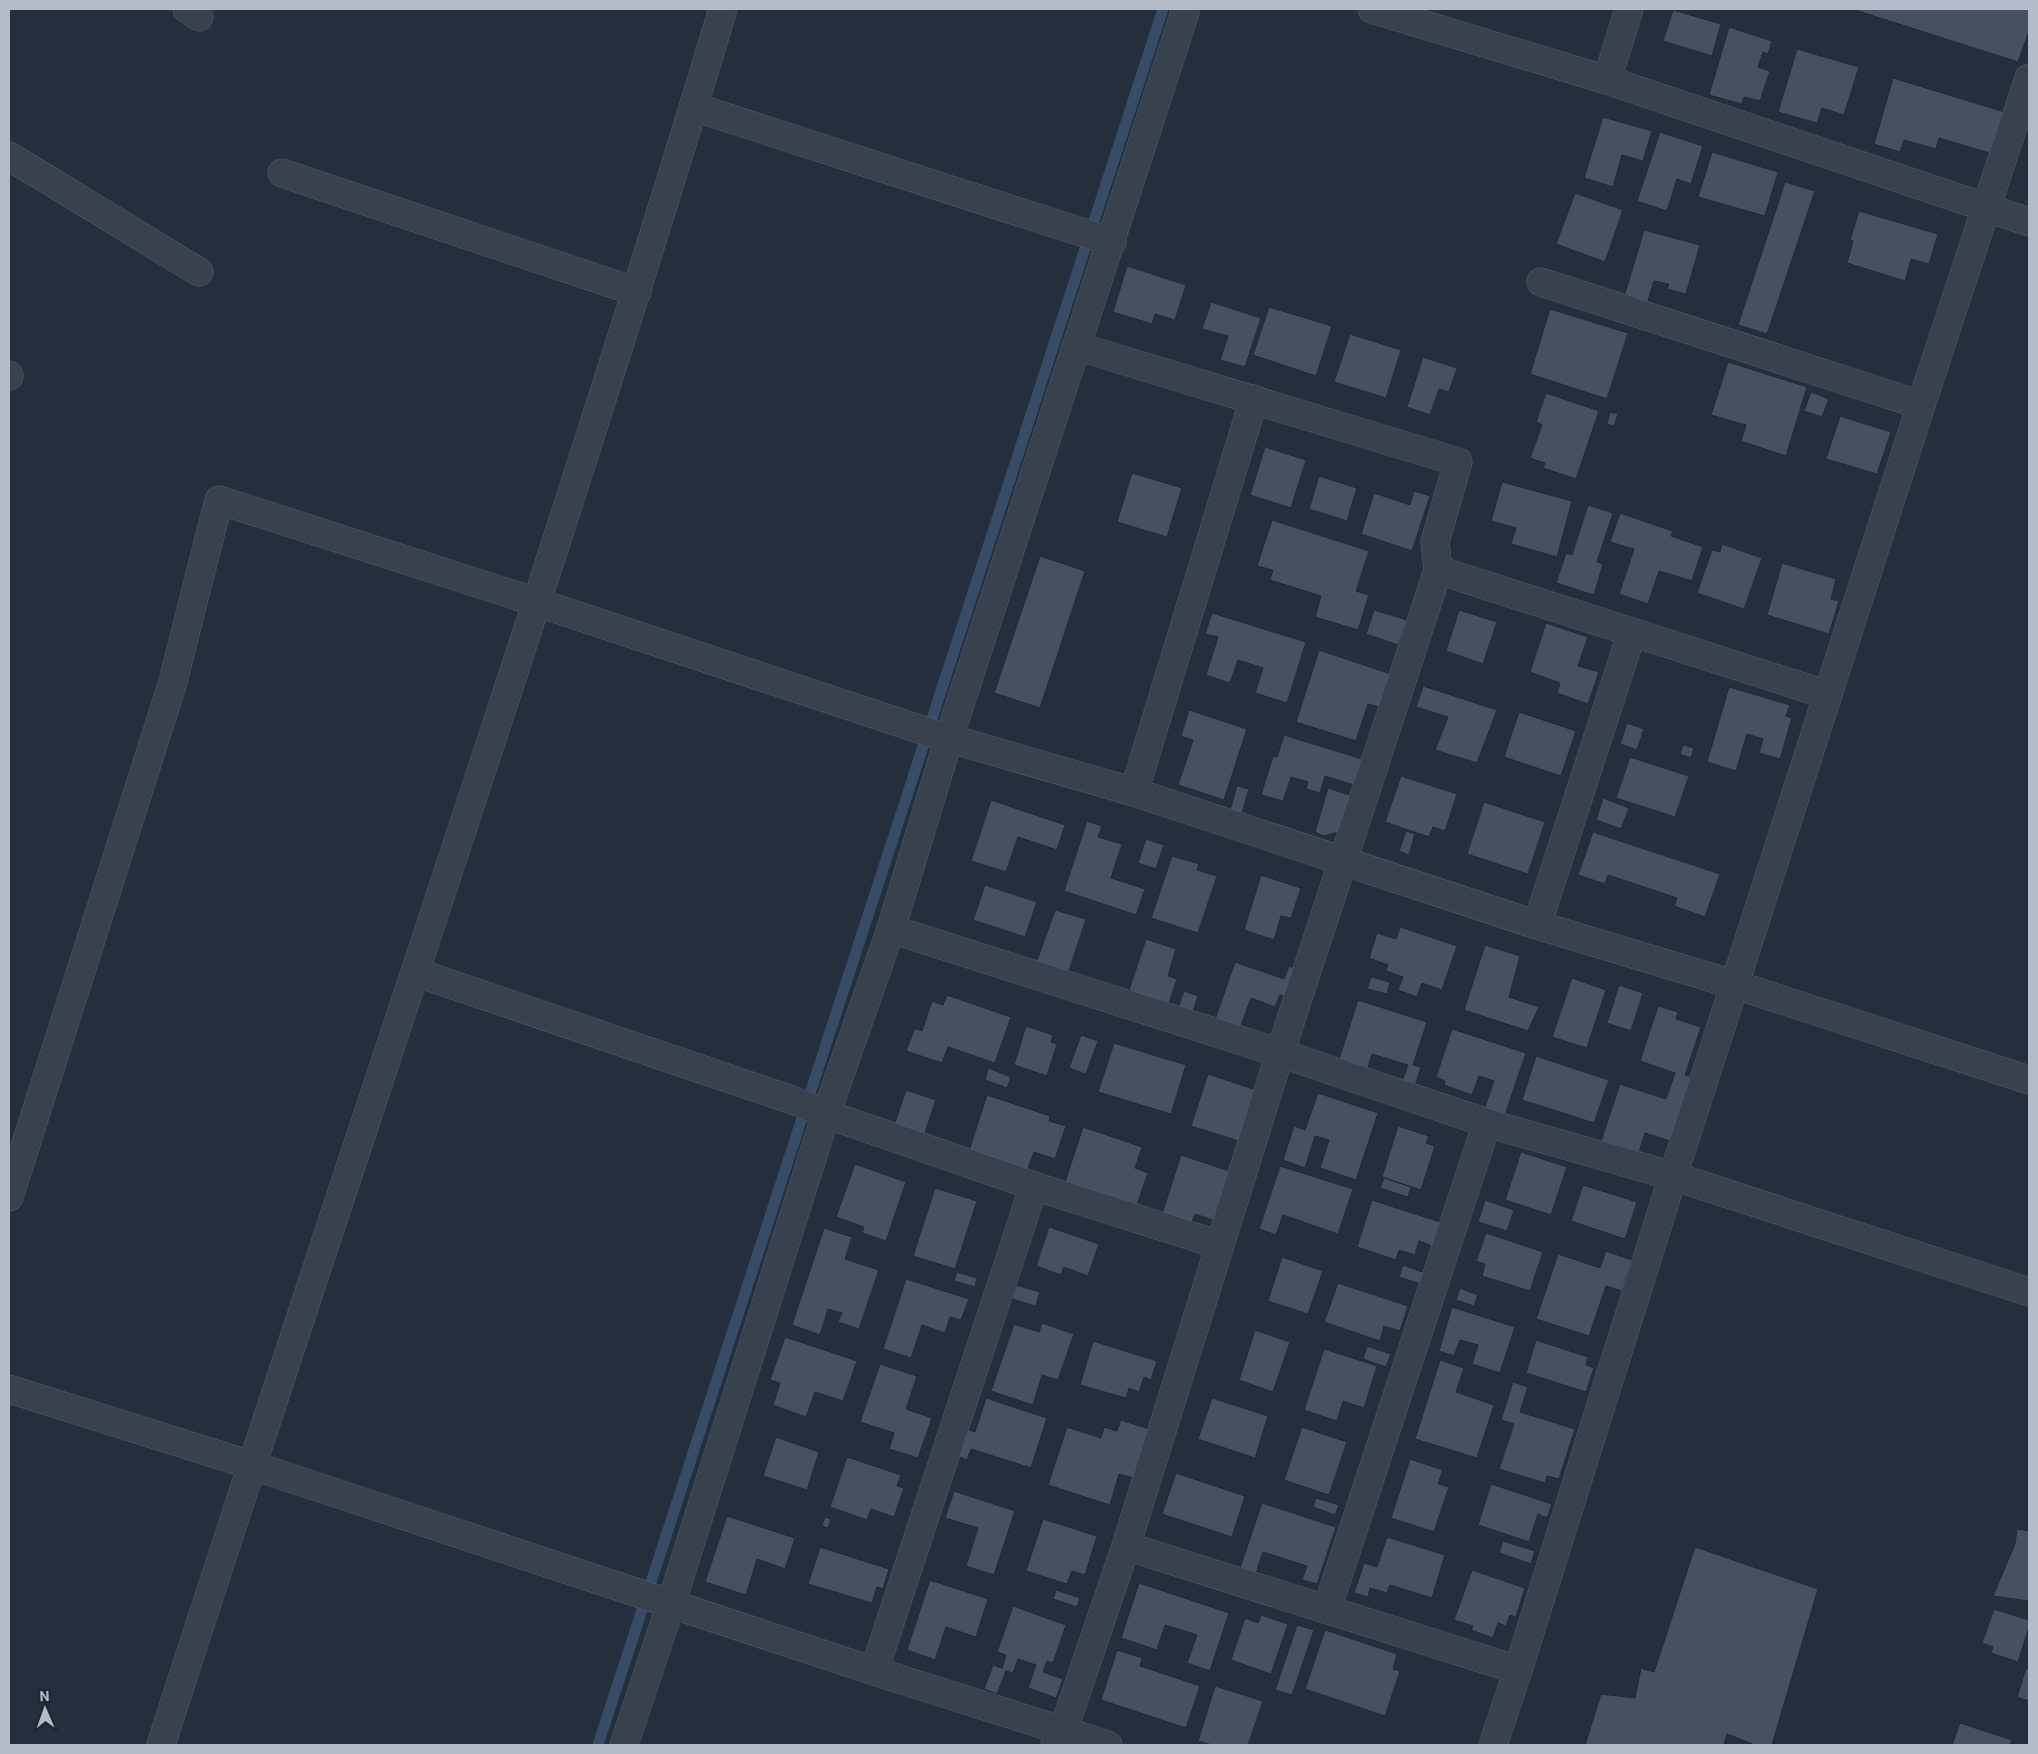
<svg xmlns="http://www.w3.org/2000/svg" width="2038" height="1754" font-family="Roboto,sans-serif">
  <rect width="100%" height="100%" fill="#242f3e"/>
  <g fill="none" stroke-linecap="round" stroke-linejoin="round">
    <!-- stream -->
    <path stroke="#394c67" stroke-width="11" d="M598 1745 1163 9"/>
  </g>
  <!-- building -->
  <g fill="#455162" stroke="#1f2835">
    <path d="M1852 9H2029V31L2018 62Z"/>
    <path d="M1673 10 1721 24 1712 56 1663 41Z"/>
    <path d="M1729 27 1772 41 1768 54 1763 52 1758 67 1770 71 1760 101 1744 97 1742 104 1709 95Z"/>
    <path d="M1797 49 1859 67 1844 115 1822 108 1817 123 1778 112Z"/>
    <path d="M1893 78 2008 113 1996 155 1939 138 1936 149 1904 140 1900 152 1874 144Z"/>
    <path d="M1603 117 1652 131 1643 161 1622 155 1613 187 1584 178Z"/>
    <path d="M1660 132 1703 146 1691 184 1677 179 1667 211 1637 201Z"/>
    <path d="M1712 152 1778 172 1765 216 1698 197Z"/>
    <path d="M1785 182 1815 191 1767 334 1738 325Z"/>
    <path d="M1575 193 1623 210 1605 262 1556 244Z"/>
    <path d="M1859 211 1938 234 1929 264 1911 259 1905 281 1847 263 1853 241 1850 240Z"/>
    <path d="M1644 230 1700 245 1686 294 1667 289 1669 284 1654 281 1647 304 1624 297Z"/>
    <path d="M1127 266 1186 285 1175 320 1155 314 1152 324 1113 312Z"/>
    <path d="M1211 302 1261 318 1245 367 1220 360 1228 336 1202 329Z"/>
    <path d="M1269 307 1332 326 1316 376 1253 355Z"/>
    <path d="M1550 309 1628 333 1607 399 1530 374Z"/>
    <path d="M1350 334 1401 350 1386 398 1334 382Z"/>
    <path d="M1423 357 1457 368 1449 392 1439 389 1430 415 1407 407Z"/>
    <path d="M1728 362 1807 387 1786 456 1741 441 1746 425 1711 415Z"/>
    <path d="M1811 392 1829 399 1822 417 1804 411Z"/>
    <path d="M1546 393 1599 411 1576 479 1543 468 1545 463 1530 458 1542 425 1536 422Z"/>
    <path d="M1610 412 1618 414 1614 426 1607 424Z"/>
    <path d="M1840 416 1891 432 1877 474 1826 459Z"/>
    <path d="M1265 447 1306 460 1291 508 1250 495Z"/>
    <path d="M1132 473 1182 488 1167 537 1117 522Z"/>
    <path d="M1319 476 1357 488 1347 521 1309 509Z"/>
    <path d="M1502 482 1572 501 1557 557 1511 544 1516 528 1491 521Z"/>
    <path d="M1414 491 1430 496 1412 551 1361 534 1374 493 1410 505Z"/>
    <path d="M1588 505 1613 513 1597 562 1603 564 1594 595 1556 583 1566 553 1572 555Z"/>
    <path d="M1620 513 1673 531 1671 536 1703 547 1692 581 1659 571 1648 604 1619 594 1634 549 1610 542Z"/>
    <path d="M1272 520 1369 551 1356 591 1369 595 1358 630 1315 617 1321 596 1270 580 1273 570 1257 566Z"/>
    <path d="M1722 544 1762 558 1744 609 1697 593 1712 550 1720 552Z"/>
    <path d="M1040 556 1085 571 1040 708 994 693Z"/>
    <path d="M1782 563 1836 579 1831 599 1839 601 1829 634 1767 615Z"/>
    <path d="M1374 610 1407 620 1398 645 1366 634Z"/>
    <path d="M1459 610 1497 622 1483 664 1446 651Z"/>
    <path d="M1212 613 1306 642 1287 703 1255 693 1263 668 1238 660 1230 683 1206 675 1218 637 1205 634Z"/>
    <path d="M1546 623 1588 637 1578 666 1599 672 1588 704 1557 693 1560 683 1530 672Z"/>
    <path d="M1319 650 1391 674 1380 707 1368 704 1356 741 1296 722Z"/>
    <path d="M1423 686 1497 710 1477 763 1435 750 1448 717 1416 707Z"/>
    <path d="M1729 687 1790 705 1786 716 1792 718 1780 759 1759 753 1763 739 1747 734 1736 771 1707 762Z"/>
    <path d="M1189 710 1247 729 1224 800 1178 785 1193 740 1181 736Z"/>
    <path d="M1519 712 1576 731 1561 776 1504 757Z"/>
    <path d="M1627 723 1644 729 1637 750 1620 744Z"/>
    <path d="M1284 735 1362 759 1354 785 1325 776 1320 793 1306 789 1308 782 1291 777 1283 801 1261 795 1273 756 1277 757Z"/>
    <path d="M1683 745 1694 748 1691 758 1680 754Z"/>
    <path d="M1630 757 1689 776 1675 817 1616 798Z"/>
    <path d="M1401 776 1457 794 1445 831 1433 827 1429 837 1385 822Z"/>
    <path d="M1237 786 1249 789 1242 813 1230 810Z"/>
    <path d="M1328 788 1359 798 1348 829 1324 836 1315 832Z"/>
    <path d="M1603 798 1629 808 1621 829 1596 820Z"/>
    <path d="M991 800 1065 825 1057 850 1018 837 1006 872 971 861Z"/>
    <path d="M1484 802 1545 822 1528 874 1467 854Z"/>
    <path d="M1087 821 1102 826 1098 837 1122 844 1111 878 1145 889 1136 915 1064 891Z"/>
    <path d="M1406 831 1415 834 1409 855 1399 851Z"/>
    <path d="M1593 832 1720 874 1705 917 1674 906 1677 898 1608 875 1605 884 1578 875Z"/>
    <path d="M1146 839 1164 845 1156 869 1138 863Z"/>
    <path d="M1172 856 1199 864 1197 870 1217 876 1198 933 1151 918Z"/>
    <path d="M1261 875 1301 888 1291 918 1281 916 1274 940 1244 930Z"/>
    <path d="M985 885 1037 902 1025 937 973 920Z"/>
    <path d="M1055 910 1086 919 1067 977 1035 966Z"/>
    <path d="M1400 927 1457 946 1442 990 1422 983 1417 997 1398 990 1403 977 1386 971 1388 965 1369 958 1377 933 1396 939Z"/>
    <path d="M1146 939 1176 949 1168 976 1177 979 1166 1012 1126 999Z"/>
    <path d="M1485 945 1520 956 1509 997 1539 1007 1528 1031 1464 1010Z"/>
    <path d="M1235 962 1284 979 1289 966 1311 974 1301 1002 1280 995 1275 1007 1251 998 1236 1040 1211 1031Z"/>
    <path d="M1371 977 1390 982 1387 994 1367 989Z"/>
    <path d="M1572 978 1606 990 1587 1048 1552 1037Z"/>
    <path d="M1619 985 1643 993 1631 1031 1607 1023Z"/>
    <path d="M1184 991 1198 996 1188 1027 1173 1022Z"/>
    <path d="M947 995 1011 1017 995 1063 948 1047 942 1063 906 1051 915 1028 922 1031 932 1001 943 1005Z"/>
    <path d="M1358 1000 1427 1022 1413 1065 1421 1067 1414 1089 1401 1085 1408 1065 1372 1054 1367 1071 1338 1062Z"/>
    <path d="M1658 1006 1678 1012 1676 1019 1701 1027 1685 1075 1708 1082 1686 1146 1645 1133 1636 1162 1598 1150 1620 1084 1666 1099 1675 1073 1640 1061Z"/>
    <path d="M1026 1026 1053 1035 1051 1042 1057 1044 1047 1076 1014 1065Z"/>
    <path d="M1452 1029 1526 1053 1502 1124 1481 1118 1494 1081 1479 1076 1472 1095 1444 1085 1445 1081 1436 1077Z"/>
    <path d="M1081 1035 1098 1041 1086 1074 1069 1068Z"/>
    <path d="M1114 1043 1186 1065 1171 1114 1098 1092Z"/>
    <path d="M1536 1056 1609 1080 1594 1123 1522 1100Z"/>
    <path d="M988 1068 1011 1077 1007 1088 985 1080Z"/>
    <path d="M1208 1074 1274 1096 1245 1143 1191 1126Z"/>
    <path d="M906 1090 936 1100 920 1147 890 1137Z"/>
    <path d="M1318 1093 1378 1113 1356 1180 1320 1168 1329 1140 1315 1136 1305 1168 1283 1160 1294 1126 1305 1130Z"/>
    <path d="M987 1095 1050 1116 1049 1121 1066 1126 1055 1159 1034 1152 1024 1179 963 1169Z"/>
    <path d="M1398 1126 1429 1136 1426 1143 1435 1146 1421 1190 1382 1177Z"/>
    <path d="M1083 1127 1142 1147 1135 1168 1148 1173 1137 1205 1065 1182Z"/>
    <path d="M1521 1152 1567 1167 1551 1215 1505 1200Z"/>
    <path d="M1181 1155 1253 1179 1222 1223 1195 1214 1187 1235 1158 1226Z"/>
    <path d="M855 1164 906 1182 886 1241 862 1233 864 1227 836 1217Z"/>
    <path d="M1280 1166 1353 1189 1338 1234 1283 1215 1276 1235 1259 1229Z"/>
    <path d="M1384 1178 1411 1187 1408 1197 1380 1188Z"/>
    <path d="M1583 1185 1637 1202 1625 1239 1571 1221Z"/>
    <path d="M935 1188 977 1201 955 1269 913 1256Z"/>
    <path d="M1372 1200 1440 1222 1432 1246 1419 1241 1415 1255 1399 1250 1396 1260 1357 1247Z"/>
    <path d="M1485 1200 1514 1210 1507 1231 1478 1222Z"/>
    <path d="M1049 1227 1099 1244 1088 1276 1064 1267 1061 1275 1036 1266Z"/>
    <path d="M824 1228 852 1237 845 1259 879 1270 859 1329 838 1322 842 1313 828 1309 820 1335 792 1325Z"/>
    <path d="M1486 1233 1543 1252 1530 1291 1482 1276 1485 1264 1476 1261Z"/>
    <path d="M1606 1251 1632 1260 1622 1291 1606 1286 1589 1336 1536 1319 1558 1254 1600 1268Z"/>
    <path d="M1282 1257 1323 1271 1308 1314 1268 1301Z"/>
    <path d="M1403 1265 1425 1273 1421 1284 1399 1277Z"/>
    <path d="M957 1272 977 1278 975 1287 954 1281Z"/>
    <path d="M906 1279 969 1299 961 1320 950 1317 945 1333 922 1325 911 1358 883 1349Z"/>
    <path d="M1338 1283 1408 1306 1400 1331 1384 1326 1380 1341 1324 1322Z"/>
    <path d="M1016 1285 1040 1292 1036 1306 1012 1299Z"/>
    <path d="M1460 1288 1478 1295 1474 1306 1456 1300Z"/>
    <path d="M1452 1307 1515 1327 1500 1373 1472 1364 1478 1345 1460 1340 1454 1356 1439 1351Z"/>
    <path d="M1042 1323 1074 1334 1058 1380 1042 1375 1033 1405 991 1391 1014 1324 1039 1332Z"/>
    <path d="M1255 1330 1290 1342 1273 1392 1239 1380Z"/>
    <path d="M785 1337 857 1361 843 1401 815 1392 806 1417 773 1405 780 1383 770 1380Z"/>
    <path d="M1536 1340 1588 1357 1586 1365 1594 1368 1586 1392 1526 1373Z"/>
    <path d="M1093 1341 1157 1361 1151 1380 1144 1377 1139 1392 1129 1388 1126 1398 1080 1385Z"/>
    <path d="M1367 1346 1391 1354 1386 1367 1363 1359Z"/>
    <path d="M1324 1349 1377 1366 1364 1408 1343 1401 1337 1421 1304 1410Z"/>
    <path d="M1440 1360 1464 1368 1456 1392 1494 1405 1477 1458 1415 1439Z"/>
    <path d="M880 1364 917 1376 906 1409 932 1418 918 1458 889 1449 894 1433 860 1422Z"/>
    <path d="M1513 1382 1528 1387 1520 1412 1575 1429 1559 1479 1547 1476 1545 1483 1499 1469 1514 1424 1501 1420Z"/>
    <path d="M986 1398 1047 1418 1031 1468 971 1449 967 1460 957 1456 966 1429 975 1432Z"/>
    <path d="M1212 1398 1268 1416 1255 1458 1198 1439Z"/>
    <path d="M1121 1420 1149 1429 1133 1478 1119 1474 1110 1505 1048 1485 1067 1427 1101 1438 1104 1427 1117 1431Z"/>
    <path d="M1302 1427 1347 1442 1329 1495 1284 1480Z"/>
    <path d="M776 1437 819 1452 807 1490 763 1476Z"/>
    <path d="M847 1457 901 1475 897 1486 904 1488 894 1517 871 1509 867 1520 830 1507Z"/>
    <path d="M1410 1459 1443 1470 1438 1484 1449 1487 1434 1532 1391 1518Z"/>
    <path d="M1176 1473 1245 1496 1232 1537 1162 1514Z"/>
    <path d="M1491 1484 1552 1504 1547 1518 1538 1514 1529 1542 1478 1525Z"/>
    <path d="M954 1491 1015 1511 994 1575 966 1566 978 1528 945 1518Z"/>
    <path d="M1316 1498 1339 1505 1335 1515 1313 1507Z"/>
    <path d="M1262 1503 1336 1527 1317 1584 1302 1580 1307 1566 1263 1552 1256 1573 1240 1568Z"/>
    <path d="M727 1516 795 1538 785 1569 757 1559 746 1595 705 1582Z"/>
    <path d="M825 1517 831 1519 828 1528 822 1526Z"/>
    <path d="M1043 1519 1097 1536 1085 1575 1072 1571 1067 1584 1026 1571Z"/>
    <path d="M2017 1529 2029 1531V1601L1993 1596 2015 1544Z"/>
    <path d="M1387 1537 1445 1555 1432 1598 1390 1585 1387 1593 1370 1588 1368 1597 1354 1593 1364 1563 1377 1567Z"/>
    <path d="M1503 1541 1535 1551 1531 1564 1499 1553Z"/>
    <path d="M820 1547 889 1569 883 1589 877 1587 872 1603 808 1584Z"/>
    <path d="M1695 1547 1818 1589 1772 1745H1755L1727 1734 1724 1745H1585L1601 1694 1635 1698 1641 1668 1654 1672Z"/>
    <path d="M1472 1570 1525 1588 1516 1617 1510 1615 1506 1626 1498 1623 1493 1638 1471 1630 1473 1626 1454 1620Z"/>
    <path d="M930 1580 988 1599 976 1637 946 1627 935 1660 907 1650Z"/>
    <path d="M1139 1583 1229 1613 1210 1671 1187 1663 1197 1635 1165 1625 1157 1650 1121 1638Z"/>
    <path d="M1056 1590 1080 1598 1077 1607 1053 1599Z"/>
    <path d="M1013 1606 1066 1625 1053 1663 1047 1661 1043 1672 1063 1679 1056 1698 1028 1688 1036 1665 1018 1659 1013 1673 1006 1671 997 1694 984 1689 993 1665 1002 1668 1006 1655 997 1652Z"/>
    <path d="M1994 1609 2029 1620V1627L2018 1662 1991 1653 1993 1647 1982 1643Z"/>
    <path d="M1261 1615 1288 1624 1271 1674 1231 1660 1245 1618 1258 1623Z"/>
    <path d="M1297 1625 1314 1630 1292 1695 1275 1690Z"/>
    <path d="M1325 1630 1397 1654 1393 1669 1400 1671 1385 1716 1305 1689Z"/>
    <path d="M1117 1650 1142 1658 1140 1666 1200 1686 1186 1728 1101 1700Z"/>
    <path d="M2026 1668 2029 1669V1701L2017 1697Z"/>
    <path d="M1215 1686 1263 1701 1248 1745H1212L1198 1741Z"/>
    <path d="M1960 1723 2012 1740 2010 1745H1952Z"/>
  </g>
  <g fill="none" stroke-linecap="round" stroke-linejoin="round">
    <defs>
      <g id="street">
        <path d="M187 9 199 17"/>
        <path d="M1372 9 1607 80 2029 222"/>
        <path d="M1607 80 1629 9"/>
        <path d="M694 107 1112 242"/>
        <path d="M9 156 199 272"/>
        <path d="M282 173 637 292"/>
        <path d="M1541 282 1921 405"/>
        <path d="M9 375V376"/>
        <path d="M1438 570 1828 695"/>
        <path d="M1134 792 1254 399"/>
        <path d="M1537 925 1632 632"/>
        <path d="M891 929 1280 1053 1487 1123 1673 1176 2029 1292"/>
        <path d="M415 972 795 1101 826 1114 1034 1186 1220 1245"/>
        <path d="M9 1197 172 685 219 500 536 602 934 734 1134 792 1537 925 1736 985 2029 1080"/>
        <path d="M9 1389 251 1465 874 1671 1108 1745"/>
        <path d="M1126 1546 1518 1670"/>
        <path d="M1327 1609 1487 1123"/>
        <path d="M874 1671 1034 1186"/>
        <path d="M161 1745C347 1166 548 591 723 9"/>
        <path d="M624 1745 671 1604 826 1114 891 929 949 738 1186 9"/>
        <path d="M1055 1745 1063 1731 1126 1546 1280 1053 1438 570 1435 542 1458 462 1076 346"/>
        <path d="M1493 1745 1518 1670 1673 1176 1921 405 2029 78"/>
      </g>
    </defs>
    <!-- street casing -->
    <use href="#street" stroke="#565f6c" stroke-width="29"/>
    <!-- street -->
    <use href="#street" stroke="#38414e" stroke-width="28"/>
  </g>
  <!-- border -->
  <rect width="2038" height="1754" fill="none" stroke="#b4bcc9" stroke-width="20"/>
  <!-- north arrow -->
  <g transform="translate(45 1709) rotate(358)" stroke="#1d2633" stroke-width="4" paint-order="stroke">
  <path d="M0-4L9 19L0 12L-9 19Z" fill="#b4bcc9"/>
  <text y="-8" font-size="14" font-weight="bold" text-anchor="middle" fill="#b4bcc9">N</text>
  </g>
</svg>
